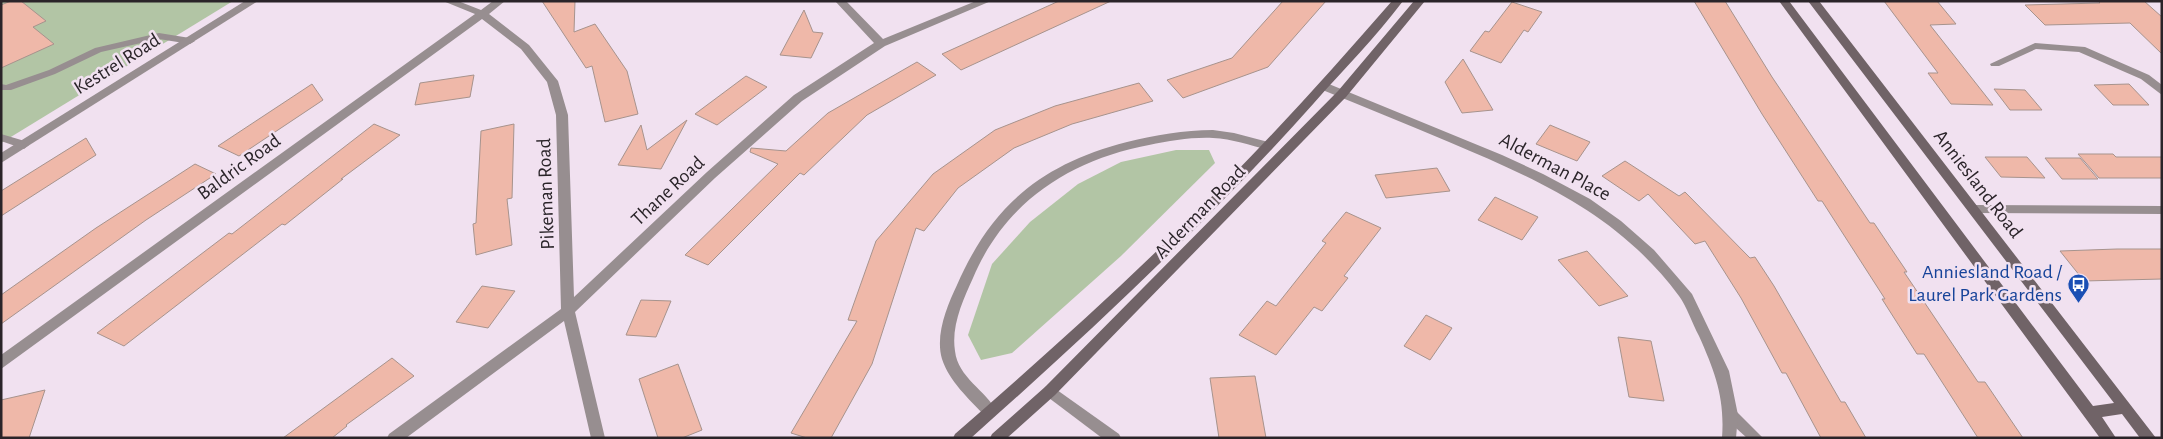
<svg xmlns="http://www.w3.org/2000/svg" width="2163" height="439" font-family="'Alegreya Sans',sans-serif">
  <rect width="100%" height="100%" fill="#f1e1f0"/>
  <!-- green -->
  <g fill="#b2c5a5">
    <path d="M1 1H233L1 143Z"/>
    <path d="M1176 150H1209L1215 163 1121 256 1012 353 981 360 968 335 992 264 1030 222 1078 184 1121 162Z"/>
  </g>
  <!-- building -->
  <g fill="#efb8a9" stroke="#a7938d">
    <path d="M11 1H21L46 21 33 27 54 44 1 68V5Z"/>
    <path d="M542 1H575L574 32 595 24 627 71 638 114 605 122 592 66 586 68Z"/>
    <path d="M1059 1H1111L961 70 942 54Z"/>
    <path d="M1283 1H1326L1268 67 1183 98 1167 80 1232 58Z"/>
    <path d="M1694 1H1725L1772 77 1870 223H1874L1907 272H1904L1978 382H1985L2023 438H1978L1924 354H1917L1882 299H1885L1822 201H1818L1762 114Z"/>
    <path d="M1884 1H1937L1956 24 1930 25 1993 105 1951 104 1928 73H1938Z"/>
    <path d="M2098 1H2144L2162 17V54L2130 23 2045 25 2025 5 2100 3Z"/>
    <path d="M1512 2 1542 12 1528 32 1524 30 1501 63 1470 51 1485 31 1489 32Z"/>
    <path d="M804 10 813 32 823 33 811 58 780 55Z"/>
    <path d="M1463 59 1493 110 1462 113 1445 82Z"/>
    <path d="M917 62 936 75 867 115 804 175 800 173 708 265 685 255 778 164 750 152 751 148 786 151 828 113Z"/>
    <path d="M474 75 470 97 415 105 420 83Z"/>
    <path d="M746 76 767 87 717 125 695 114Z"/>
    <path d="M1139 83 1153 101 1072 124 1014 148 958 188 924 231 916 228 872 364 831 438H807L791 433 857 321 848 320 876 241 933 174 995 130 1055 106Z"/>
    <path d="M312 84 323 100 239 156 218 146Z"/>
    <path d="M2129 84 2149 105H2113L2094 85Z"/>
    <path d="M1994 89 2025 90 2042 110H2010Z"/>
    <path d="M687 120 661 169 618 165 641 125 647 150Z"/>
    <path d="M374 124 400 135 341 179H343L285 225 282 224 124 346 97 333 229 233 232 234Z"/>
    <path d="M514 124 512 198 507 199 512 245 476 255 473 224 476 223 481 131Z"/>
    <path d="M1550 125 1590 142 1577 161 1536 144Z"/>
    <path d="M86 138 96 155 1 216V191Z"/>
    <path d="M2078 154H2113L2116 157H2162V178H2099Z"/>
    <path d="M1985 157H2027L2045 178 2001 177Z"/>
    <path d="M2045 158H2080L2098 179H2062Z"/>
    <path d="M1625 161 1679 196 1685 192 1750 258 1755 257 1774 286 1841 402H1845L1866 438H1821L1786 373H1782L1741 298 1705 241 1695 244 1648 194 1639 201 1602 176Z"/>
    <path d="M195 164 216 174 146 220 1 324V295L96 228Z"/>
    <path d="M1437 168 1450 191 1386 198 1375 175Z"/>
    <path d="M1495 197 1538 217 1522 240 1478 220Z"/>
    <path d="M1346 212 1381 228 1344 276 1348 278 1322 311 1314 307 1276 355 1239 335 1267 301 1276 306 1326 243 1322 241Z"/>
    <path d="M2117 249H2162V279L2084 281 2060 251Z"/>
    <path d="M1587 251 1607 273 1628 296 1599 306 1558 260Z"/>
    <path d="M482 286 515 291 488 328 456 322Z"/>
    <path d="M641 300 671 301 656 337 626 335Z"/>
    <path d="M1426 315 1452 328 1430 360 1404 346Z"/>
    <path d="M1618 337 1651 341 1664 401 1629 397Z"/>
    <path d="M392 358 414 376 346 425 347 426 332 438H283Z"/>
    <path d="M678 364 702 430 682 438H658L639 379Z"/>
    <path d="M1255 376 1266 438H1219L1210 378Z"/>
    <path d="M45 390 29 438H1V400Z"/>
  </g>
  <g fill="none" stroke-linecap="round" stroke-linejoin="round">
    <!-- lane -->
    <g fill="#978e90" fill-rule="evenodd">
      <path d="M159 33 190 38 195 41 190 44 159 39 101 52 55 74 11 90H1V84L6 85 49 70 95 48Z"/>
      <path d="M1 134 28 142 29 145 24 149 1 141Z"/>
      <path d="M1731 410 1736 411 1763 438H1747L1726 419 1724 415 1726 411Z"/>
    </g>
    <!-- street -->
    <g fill="#978e90" fill-rule="evenodd">
      <path d="M245 1H258L1 163V153Z"/>
      <path d="M443 1H458L481 10 493 1H505L489 14 529 45 558 81 568 115 574 297 707 172 794 95 874 43 835 1H846L883 39 976 1H991L885 46 802 101 715 178 575 312 605 438H591L564 321 406 438H387L389 434 561 309 556 115 547 82 521 49 482 19 1 369V355L475 14Z"/>
      <path d="M2035 43 2085 47 2149 75 2162 85V95L2141 79 2079 52 2036 49 1999 66H1991L1990 64Z"/>
      <path d="M1324 82 1502 155 1543 174 1590 199 1621 221 1654 250 1692 294 1729 371 1738 415 1736 438H1722C1725 398 1715 372 1699 336 1692 323 1687 307 1679 296 1619 215 1539 180 1449 142 1406 124 1363 106 1320 89L1318 86Z"/>
      <path d="M1213 130 1234 133 1272 143 1274 146 1268 150C1250 145 1232 139 1213 138 1191 137 1170 141 1149 145 1070 160 1005 202 973 278 963 300 951 326 955 351 958 378 986 390 997 412L995 416 990 418 985 416C969 399 949 381 942 359 935 335 947 306 957 285 992 205 1042 164 1127 142 1155 135 1184 130 1213 130Z"/>
      <path d="M1973 205 2162 206V214L1973 213 1967 209Z"/>
      <path d="M1050 385 1119 434 1121 438H1102L1045 395 1043 391 1045 387Z"/>
    </g>
    <!-- secondary -->
    <g fill="#706367" fill-rule="evenodd">
      <path d="M1392 1H1403C1376 37 1343 70 1314 103 1207 223 1090 332 971 438H953L955 434C1049 352 1142 269 1229 179 1285 122 1339 62 1392 1Z"/>
      <path d="M1414 1H1425L1346 97 1055 395 1007 438H990L992 434 1045 387 1338 91Z"/>
      <path d="M1779 1H1789L2093 406 2114 403 1808 1H1819L2156 438H2140L2122 414 2102 417 2116 438H2100Z"/>
    </g>
  </g>
  <!-- icons -->
  <defs>
    <symbol id="bus-pin" viewBox="-11 -11 22 30"><path d="M0 17L-7.5 6A9.5 9.5 0 1 1 7.5 6Z" fill="#1a4fb4" stroke="#f1e1f0"/><path d="M-5-6H5V4H4V6H2V4H-2V6H-4V4H-5ZM-3.5-4V0h7V-4ZM-3.5 1.2v1.5H-2V1.2ZM2 1.2v1.5H3.5V1.2Z" fill="#fff"/></symbol>
  </defs>
  <g fill-rule="evenodd">
    <use href="#bus-pin" x="2066" y="272" width="25" height="34"/>
  </g>
  <g text-anchor="middle" dominant-baseline="central" stroke-width="5" stroke-linejoin="round" paint-order="stroke">
    <!-- street labels -->
    <g font-size="20" fill="#2a2429" stroke="#f1e1f0">
      <text transform="translate(117 64) rotate(-32)">Kestrel Road</text>
      <text transform="translate(239 167) rotate(-36)">Baldric Road</text>
      <text transform="translate(1555 167) rotate(28)">Alderman Place</text>
      <text transform="translate(1978 184) rotate(52)">Anniesland Road</text>
      <text transform="translate(668 191) rotate(-43)">Thane Road</text>
      <text transform="translate(546 194) rotate(-92)">Pikeman Road</text>
      <text transform="translate(1200 212) rotate(-46)">Alderman Road</text>
    </g>
    <!-- transit labels -->
    <g font-size="20" fill="#164399" stroke="#f1e1f0" text-anchor="end">
      <text x="2062" y="272">Anniesland Road /<tspan x="2062" dy="23">Laurel Park Gardens</tspan></text>
    </g>
  </g>
  <!-- border -->
  <rect width="2163" height="439" fill="none" stroke="#2a2429" stroke-width="5"/>
</svg>
